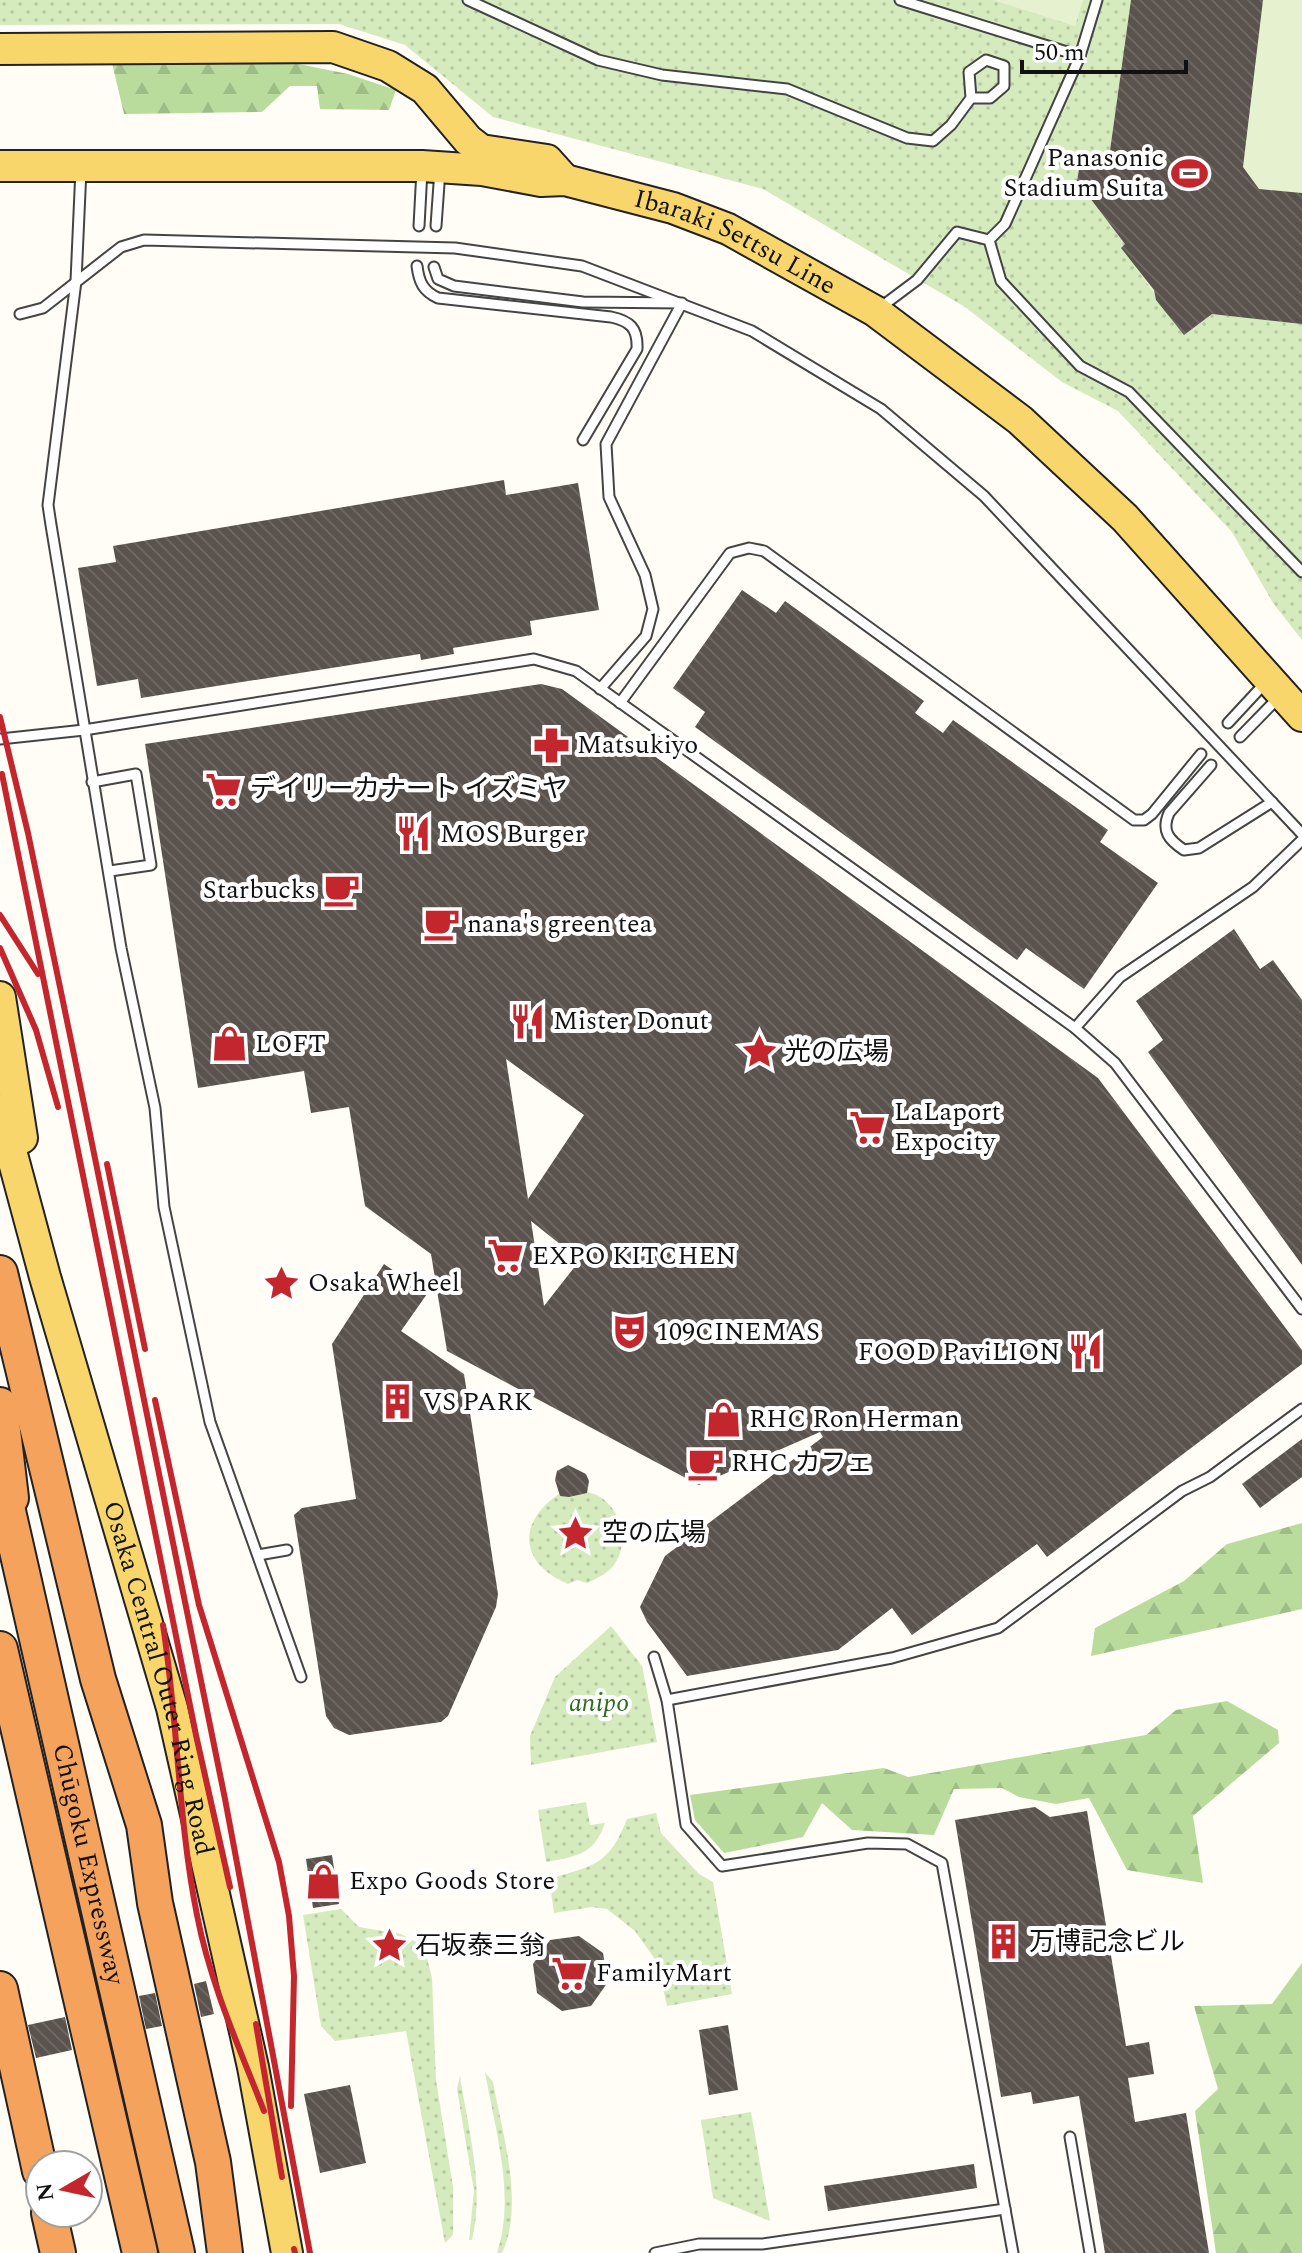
<svg xmlns="http://www.w3.org/2000/svg" width="1302" height="2253" font-family="Spectral,'Noto Sans JP',serif">
  <defs>
    <pattern id="green-dots" width="8" height="8" patternUnits="userSpaceOnUse" patternTransform="scale(2)"><rect width="8" height="8" fill="#d5ebbd"/><path d="M2 2h.1M6 6h.1" fill="none" stroke="#b6c8a1" stroke-width="1.8" stroke-linecap="round"/></pattern>
    <pattern id="forest-firs" width="22" height="20" patternUnits="userSpaceOnUse" patternTransform="scale(2)"><rect width="22" height="20" fill="#b9dc9c"/><path d="M5 1l3.5 6h-7zM16 11l3.5 6h-7z" fill="#9ebc85"/></pattern>
    <pattern id="building-back-hatch" width="6" height="6" patternUnits="userSpaceOnUse" patternTransform="scale(2)"><rect width="6" height="6" fill="#5a524d"/><path d="M-1 5l2 2M0 0l6 6M5-1l2 2" fill="none" stroke="#6d6662"/></pattern>
  </defs>
  <rect width="100%" height="100%" fill="#fffdf5"/>
  <!-- green -->
  <g fill="url(#green-dots)">
    <path d="M0 0H1302V640L1273 603 1232 532 1118 411 1062 382 965 307 763 189 493 117 405 45 339 24 0 25Z"/>
    <path d="M587 1492C616 1497 631 1535 617 1560 611 1572 598 1578 587 1583L577 1580 568 1584C520 1564 516 1523 559 1494L569 1497Z"/>
    <path d="M611 1626 642 1666 657 1742 531 1765 530 1736 555 1677Z"/>
    <path d="M586 1802 590 1825 605 1823C594 1855 577 1856 546 1862L538 1810Z"/>
    <path d="M656 1813 661 1833 699 1874 713 1882 732 1994 667 2006 657 1962 635 1931 607 1909 592 1907 554 1913 549 1879C594 1866 609 1865 627 1819Z"/>
    <path d="M341 1909 359 1927 401 1934 416 1942 427 1958 432 1978 436 2080 453 2187V2235L445 2243 406 2031 335 2041 321 2026 303 1915Z"/>
    <path d="M485 2072 493 2082C502 2133 525 2204 502 2253H497C516 2195 495 2130 485 2072Z"/>
    <path d="M460 2076C468 2130 485 2186 472 2240H469L474 2191 457 2089Z"/>
    <path d="M751 2112 770 2221 713 2198 701 2120Z"/>
  </g>
  <!-- forest -->
  <g fill="url(#forest-firs)">
    <path d="M289 62 348 74 396 90 389 110 320 109 317 86H290L262 112 124 114 112 63Z"/>
    <path d="M1302 1523V1609L1091 1656 1095 1628 1184 1581 1227 1544Z"/>
    <path d="M1227 1701 1278 1730 1279 1743 1193 1816 1203 1883 1127 1870 1089 1798 1056 1804 1019 1797 1002 1788 954 1789 934 1835 852 1830 822 1803 803 1837 724 1853 695 1820 690 1795 884 1768 908 1777 1146 1735 1176 1710Z"/>
    <path d="M1302 1963V2253H1216L1195 2111 1218 2089 1194 2006 1272 2004Z"/>
  </g>
  <!-- pitch -->
  <g fill="#e6f2cf">
    <path d="M993 0H1083L1075 26Z"/>
    <path d="M1131 0H1302V324L1212 314 1184 335C1161 306 1144 277 1121 248L1125 244 1077 181 1080 164 1108 165Z"/>
  </g>
  <!-- building -->
  <g fill="url(#building-back-hatch)" fill-rule="evenodd">
    <path d="M1131 0H1263L1243 167 1259 189 1302 193V324L1212 314 1184 335 1156 300 1154 290 1121 248 1125 244 1077 181 1080 164 1108 165Z"/>
    <path d="M504 480 506 495 578 483 599 610 530 621 532 635 453 648 454 654 421 660 420 654 141 698 138 679 97 686 78 568 116 562 113 546Z"/>
    <path d="M742 590 776 613 785 601 924 701 915 713 943 733 953 720 1108 830 1100 842 1158 883 1084 989 1026 948 1017 960 695 727 705 712 673 688Z"/>
    <path d="M541 684 562 689 1098 1078 1302 1350V1364L1047 1557 1037 1544 912 1635 892 1608 838 1650 687 1676 647 1622 640 1607 665 1556 823 1437 820 1432 699 1485 447 1351 431 1254 365 1206 349 1107 311 1113 304 1071 198 1088 145 744ZM506 1059 584 1115 528 1199ZM531 1221 580 1260 544 1306Z"/>
    <path d="M1234 929 1260 969 1273 960 1302 1000V1265L1148 1052 1163 1040 1136 1001Z"/>
    <path d="M384 1264 427 1294 401 1331 464 1374 498 1594 496 1607 448 1716 441 1722 349 1735 334 1728 326 1716 294 1515 302 1508 356 1499 332 1344Z"/>
    <path d="M1302 1439V1477L1260 1508 1242 1484Z"/>
    <path d="M568 1465 586 1474 589 1481 587 1493 569 1497 560 1496 555 1480 557 1471Z"/>
    <path d="M1035 1807 1050 1817 1087 1811 1126 2046 1149 2042 1154 2074 1128 2078 1135 2122 1186 2113 1209 2253H1105L1079 2096 1033 2104 1031 2092 1001 2097 955 1820Z"/>
    <path d="M332 1855 339 1904 313 1908 306 1859Z"/>
    <path d="M579 1936 603 1953 608 1982 591 2006 562 2011 537 1993 533 1964 550 1940Z"/>
    <path d="M206 1981 214 2014 201 2017 194 1984Z"/>
    <path d="M155 1993 162 2026 146 2029 139 1996Z"/>
    <path d="M65 2017 72 2050 36 2058 28 2025Z"/>
    <path d="M728 2025 738 2090 709 2095 699 2030Z"/>
    <path d="M350 2085 366 2163 320 2173 304 2094Z"/>
    <path d="M974 2164 977 2188 828 2211 824 2186Z"/>
  </g>
  <g fill="none" stroke-linecap="round" stroke-linejoin="round">
    <defs>
      <g id="service">
        <path d="M468 0 598 60 662 75 787 89 907 138 933 141 951 125 971 98 969 72 986 60 1004 66V86L990 98H971"/>
        <path d="M900 0 1080 56"/>
        <path d="M81 169 76 281 48 505 51 525 121 948 155 1108 164 1207 210 1422 301 1677"/>
        <path d="M419 226 422 170"/>
        <path d="M436 226 440 170"/>
        <path d="M989 240 1005 224 1080 56 1097 0"/>
        <path d="M417 266C419 282 423 291 438 298L611 317C630 321 638 328 637 349L583 440"/>
        <path d="M434 267 438 279 454 286 583 302 682 303 606 444 609 497 645 575 653 609 646 636 600 689"/>
        <path d="M881 307 917 280 957 232 989 240 1001 281 1080 366 1129 392 1302 572"/>
        <path d="M20 314 43 308 121 247 144 240 455 248 582 266 752 331 881 409 984 496 1302 834"/>
        <path d="M620 703 730 553 749 548 764 551 1134 820H1144L1152 814 1201 754"/>
        <path d="M1228 723 1266 682"/>
        <path d="M1240 737 1279 697"/>
        <path d="M0 739 84 730 534 659 576 671 1075 1028 1115 1063 1302 1309"/>
        <path d="M1211 765 1169 813C1161 831 1169 840 1184 850L1199 848 1272 802"/>
        <path d="M92 782 136 774 151 865 110 871"/>
        <path d="M1075 1028 1120 977 1253 887 1302 840"/>
        <path d="M258 1555 287 1550"/>
        <path d="M654 1657 667 1700 686 1825 722 1866 868 1843 907 1844 942 1863 1013 2253"/>
        <path d="M667 1700 892 1658 998 1628 1182 1491 1210 1477 1302 1409"/>
        <path d="M1070 2137 1090 2253"/>
        <path d="M655 2253 699 2244H762L1005 2209"/>
      </g>
      <g id="primary">
        <path d="M0 49 333 47 388 66 425 89 468 140 481 150 547 160 565 180"/>
        <path id="s1" d="M0 166H422L482 170 541 181 565 180 673 208 728 229 875 311 1020 420 1125 518 1302 716"/>
        <path d="M0 997 22 1138"/>
        <path id="s2" d="M0 1110 45 1277 172 1708 253 2067 287 2253"/>
      </g>
      <g id="motorway">
        <path d="M0 1273 98 1679 144 1825 155 1903 213 2162 225 2253"/>
        <path d="M0 1405 11 1498"/>
        <path id="s3" d="M0 1476 177 2253"/>
        <path d="M0 1649 140 2253"/>
        <path d="M0 1989 40 2171"/>
        <path d="M49 2213 58 2253"/>
      </g>
    </defs>
    <!-- service casing -->
    <use href="#service" stroke="#444" stroke-width="13"/>
    <!-- primary casing -->
    <use href="#primary" stroke="#222" stroke-width="34"/>
    <!-- motorway casing -->
    <use href="#motorway" stroke="#222" stroke-width="38"/>
    <!-- service -->
    <use href="#service" stroke="#fff" stroke-width="9"/>
    <!-- primary -->
    <use href="#primary" stroke="#f9d66b" stroke-width="30"/>
    <!-- motorway -->
    <use href="#motorway" stroke="#f5a25d" stroke-width="34"/>
    <!-- rail -->
    <g stroke="#c4262e" stroke-width="6">
      <path d="M0 717 28 833 72 1045 225 1799 310 2253"/>
      <path d="M2 774 196 1735 230 1887"/>
      <path d="M0 915 38 974"/>
      <path d="M0 948 36 1030 58 1107"/>
      <path d="M107 1164 145 1349"/>
      <path d="M155 1400 199 1605 279 1862 289 1916 294 1976 291 2106"/>
      <path d="M163 1625C178 1721 178 1820 197 1915 210 1983 239 2047 264 2111"/>
      <path d="M256 2024 282 2177"/>
      <path d="M294 2249 295 2253"/>
    </g>
  </g>
  <!-- icons -->
  <defs>
    <symbol id="stadium-bare" viewBox="-9 -9 18 18"><path d="M0-5a6.5 5 0 1 0 0 10a6.5 5 0 1 0 0-10ZM-3.5-1.8h7v3.6h-7Z" fill="#c4262e" stroke="#fff" stroke-width="2.5" paint-order="stroke"/></symbol>
    <symbol id="pharmacy-bare" viewBox="-9 -9 18 18"><path d="M-2-6h4v4h4v4h-4v4h-4v-4h-4v-4h4Z" fill="#c4262e" stroke="#fff" stroke-width="2.5" paint-order="stroke"/></symbol>
    <symbol id="supermarket-bare" viewBox="-9 -9 18 18"><path d="M-6-5.5h2.5l.6 2H6L4.5 2H-2.5L-4.4-4H-6ZM-1.5 3.2a1.3 1.3 0 1 0 .1 0ZM3 3.2a1.3 1.3 0 1 0 .1 0Z" fill="#c4262e" stroke="#fff" stroke-width="2.5" paint-order="stroke"/></symbol>
    <symbol id="restaurant-bare" viewBox="-9 -9 18 18"><path d="M-5-6h1v4h1v-4h1v4h1v-4h1v5L-1.5 .5V6h-2V.5L-5-1ZM5-6V6H3V1.5H1.5Q1.5-4 5-6Z" fill="#c4262e" stroke="#fff" stroke-width="2.5" paint-order="stroke"/></symbol>
    <symbol id="cafe-bare" viewBox="-9 -9 18 18"><path d="M-5.5-4.5H6V0H3Q3 3.5 0 3.5H-2.5Q-5.5 3.5-5.5 0ZM3-3.2v2h1.7v-2ZM-6 4.5H4V6H-6Z" fill="#c4262e" stroke="#fff" stroke-width="2.5" paint-order="stroke"/></symbol>
    <symbol id="shop-bare" viewBox="-9 -9 18 18"><path d="M-5-2.5h2.3a2.7 3.5 0 0 1 5.4 0H5L5.5 6h-11ZM-1.5-2.5h3a1.5 2.3 0 0 0-3 0Z" fill="#c4262e" stroke="#fff" stroke-width="2.5" paint-order="stroke"/></symbol>
    <symbol id="sight-bare" viewBox="-9 -9 18 18"><path d="M0-6L1.8-2.2L6-1.7L2.9 1.2L3.7 5.4L0 3.3L-3.7 5.4L-2.9 1.2L-6-1.7L-1.8-2.2Z" fill="#c4262e" stroke="#fff" stroke-width="2.5" paint-order="stroke"/></symbol>
    <symbol id="theatre-bare" viewBox="-9 -9 18 18"><path d="M-5-5.5Q0-4 5-5.5V0Q5 5 0 6Q-5 5-5 0ZM-3.3-2.5H-1v1.5H-3.3ZM1-2.5H3.3v1.5H1ZM-2.8 1Q0 5.5 2.8 1Z" fill="#c4262e" stroke="#fff" stroke-width="2.5" paint-order="stroke"/></symbol>
    <symbol id="building-bare" viewBox="-9 -9 18 18"><path d="M-4-6H4V6H1V3H-1V6H-4ZM-2.5-4.3h1.7v1.8h-1.7ZM.8-4.3h1.7v1.8H.8ZM-2.5-1h1.7V.8h-1.7ZM.8-1h1.7V.8H.8Z" fill="#c4262e" stroke="#fff" stroke-width="2.5" paint-order="stroke"/></symbol>
  </defs>
  <g fill-rule="evenodd">
    <use href="#stadium-bare" x="1164" y="148" width="51" height="51"/>
    <use href="#pharmacy-bare" x="526" y="720" width="51" height="51"/>
    <use href="#supermarket-bare" x="198" y="764" width="51" height="51"/>
    <use href="#restaurant-bare" x="388" y="808" width="51" height="51"/>
    <use href="#cafe-bare" x="316" y="864" width="51" height="51"/>
    <use href="#cafe-bare" x="416" y="898" width="51" height="51"/>
    <use href="#restaurant-bare" x="502" y="996" width="51" height="51"/>
    <use href="#shop-bare" x="204" y="1018" width="51" height="51"/>
    <use href="#sight-bare" x="734" y="1026" width="51" height="51"/>
    <use href="#supermarket-bare" x="842" y="1102" width="51" height="51"/>
    <use href="#supermarket-bare" x="480" y="1230" width="51" height="51"/>
    <use href="#sight-bare" x="256" y="1258" width="51" height="51"/>
    <use href="#theatre-bare" x="604" y="1306" width="51" height="51"/>
    <use href="#restaurant-bare" x="1060" y="1326" width="51" height="51"/>
    <use href="#building-bare" x="372" y="1376" width="51" height="51"/>
    <use href="#shop-bare" x="698" y="1394" width="51" height="51"/>
    <use href="#cafe-bare" x="680" y="1438" width="51" height="51"/>
    <use href="#sight-bare" x="550" y="1508" width="51" height="51"/>
    <use href="#shop-bare" x="298" y="1856" width="51" height="51"/>
    <use href="#building-bare" x="978" y="1916" width="51" height="51"/>
    <use href="#sight-bare" x="364" y="1920" width="51" height="51"/>
    <use href="#supermarket-bare" x="544" y="1948" width="51" height="51"/>
  </g>
  <g text-anchor="middle" dominant-baseline="central" stroke-width="8" stroke-linejoin="round" paint-order="stroke">
    <!-- poi labels -->
    <g font-size="26" fill="#111" stroke="#fff" text-anchor="start">
      <text x="1164" y="158" text-anchor="end">Panasonic<tspan x="1164" dy="30">Stadium Suita</tspan></text>
      <text x="577" y="745">Matsukiyo</text>
      <text x="250" y="789">デイリーカナート イズミヤ</text>
      <text x="440" y="834">MOS Burger</text>
      <text x="316" y="890" text-anchor="end">Starbucks</text>
      <text x="467" y="924">nana's green tea</text>
      <text x="553" y="1021">Mister Donut</text>
      <text x="255" y="1044">LOFT</text>
      <text x="785" y="1052">光の広場</text>
      <text x="894" y="1112">LaLaport<tspan x="894" dy="30">Expocity</tspan></text>
      <text x="532" y="1256">EXPO KITCHEN</text>
      <text x="308" y="1283">Osaka Wheel</text>
      <text x="656" y="1332">109CINEMAS</text>
      <text x="1060" y="1352" text-anchor="end">FOOD PaviLION</text>
      <text x="423" y="1402">VS PARK</text>
      <text x="749" y="1419">RHC Ron Herman</text>
      <text x="731" y="1463">RHC カフェ</text>
      <text x="602" y="1533">空の広場</text>
      <text x="349" y="1881">Expo Goods Store</text>
      <text x="1029" y="1942">万博記念ビル</text>
      <text x="415" y="1946">石坂泰三翁</text>
      <text x="596" y="1973">FamilyMart</text>
    </g>
    <!-- street labels -->
    <g font-size="26" fill="#111" stroke="#fff">
      <text stroke="none"><textPath href="#s1" startOffset="748">Ibaraki Settsu Line</textPath></text>
      <text stroke="none"><textPath href="#s2" startOffset="590">Osaka Central Outer Ring Road</textPath></text>
      <text stroke="none"><textPath href="#s3" startOffset="398">Chūgoku Expressway</textPath></text>
    </g>
    <!-- park labels -->
    <g font-size="26" font-style="italic" fill="#2f6b1f" stroke="#fff">
      <text x="599" y="1703">anipo</text>
    </g>
  </g>
  <!-- north arrow -->
  <g transform="translate(64 2189) rotate(261)"><circle r="38" fill="#ffffff" stroke="#a0a0a0" stroke-width="2"/>
  <path d="M0-6L14 30L0 20L-14 30Z" fill="#c4262e"/>
  <text y="-12" font-size="22" font-weight="bold" text-anchor="middle" fill="#111111">N</text>
  </g>
  <!-- scale -->
  <path d="M1022 60v12h164v-12" fill="none" stroke="#111111" stroke-width="4"/>
  <text x="1034" y="60" font-size="24" fill="#111111" stroke="#ffffff" stroke-width="6" paint-order="stroke">50 m</text>
</svg>
